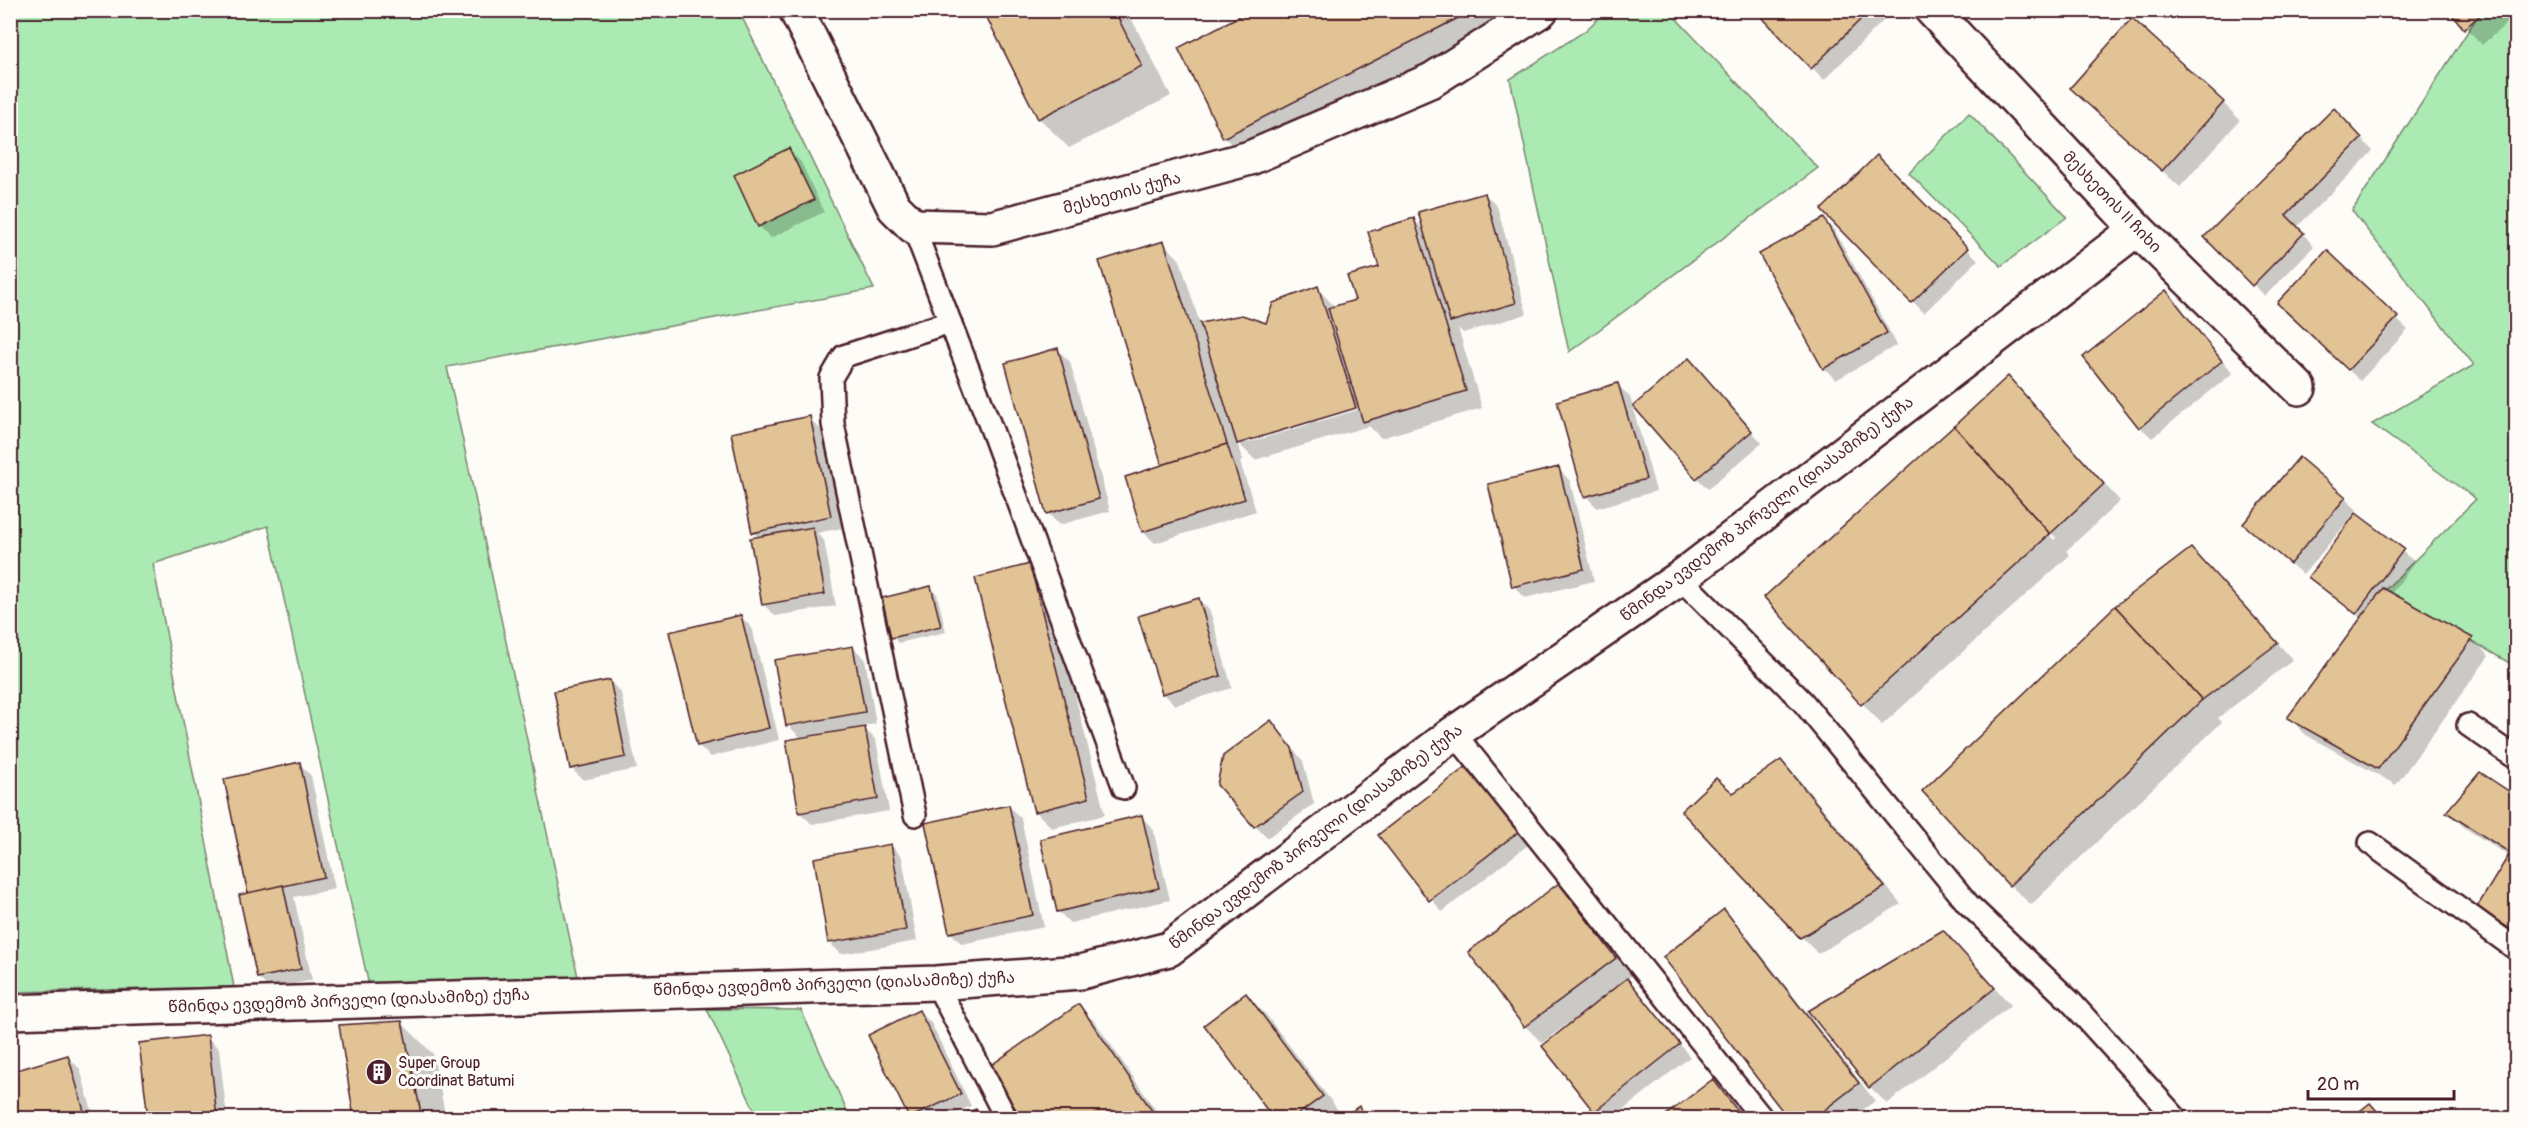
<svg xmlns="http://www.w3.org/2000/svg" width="2527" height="1129" font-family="Pangolin,'Noto Sans Georgian',sans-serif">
  <rect width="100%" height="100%" fill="#fdfcf7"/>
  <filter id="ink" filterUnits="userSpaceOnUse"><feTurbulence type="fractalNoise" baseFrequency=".0167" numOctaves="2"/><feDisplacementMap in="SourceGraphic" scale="12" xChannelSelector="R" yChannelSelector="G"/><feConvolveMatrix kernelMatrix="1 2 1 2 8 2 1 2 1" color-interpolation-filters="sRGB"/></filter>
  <g filter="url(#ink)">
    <!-- green -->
    <g fill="#abebb3" stroke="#7a856f" stroke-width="1.5">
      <path d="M10 11H739L874 289 447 367 578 977 369 986 268 526 153 564 234 987 11 992Z"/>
      <path d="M1606 11H1669L1818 168 1569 352 1510 79 1585 31Z"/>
      <path d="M2481 11H2516V667L2385 590 2476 499 2372 424 2474 365 2352 211Z"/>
      <path d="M1969 113 2067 217 2001 266 1909 173Z"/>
      <path d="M707 1009 801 1010 850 1118H758Z"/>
    </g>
    <!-- shadow -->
    <g fill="#0003" fill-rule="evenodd">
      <path d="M985 10H1127L1171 96 1069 148 1039 118Z"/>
      <path d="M1254 10H1535L1245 158 1224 137Z"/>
      <path d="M1757 10H1894L1824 80Z"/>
      <path d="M2004 10H2019L2012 18Z"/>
      <path d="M2450 10H2516V15L2482 45Z"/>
      <path d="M2223 103 2240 120 2180 187 2089 104Z"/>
      <path d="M2334 110 2373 151 2297 227 2314 246 2265 296 2206 237Z"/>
      <path d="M789 150 801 162 824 212 771 238 759 226Z"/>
      <path d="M1877 157 1978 260 1924 313 1823 210Z"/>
      <path d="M1485 194 1497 206 1527 314 1463 333 1458 328 1482 408 1381 438 1369 426 1255 460 1237 442 1243 461 1240 462 1256 511 1155 543 1143 532 1165 466 1164 243 1180 260 1200 324 1267 325 1317 288 1335 307 1357 301 1414 220 1425 231ZM1363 405 1364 408 1247 443V440Z"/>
      <path d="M1824 220 1835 231 1897 345 1836 380 1824 368Z"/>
      <path d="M2327 252 2408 330 2360 381 2291 314Z"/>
      <path d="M2166 292 2233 373 2152 438 2140 427Z"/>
      <path d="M1058 350 1070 362 1110 511 1059 525 1048 513Z"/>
      <path d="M1689 360 1762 443 1708 489 1697 478Z"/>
      <path d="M2007 378 2120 501 2066 551 2070 555 1882 725 1766 597ZM1971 448H1975L2056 538 2054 540Z"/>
      <path d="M1618 385 1630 397 1656 491 1597 508 1586 496Z"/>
      <path d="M809 418 821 430 842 528 817 533 824 540 836 606 775 616 764 605 759 538 753 532Z"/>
      <path d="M2299 459 2345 498 2357 510 2354 513 2415 562 2391 594 2472 639 2489 656 2396 785 2306 735 2289 718 2362 619 2310 577 2356 515 2354 514 2303 575 2245 524Z"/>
      <path d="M1559 469 1570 481 1594 581 1525 598 1514 586Z"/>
      <path d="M1030 566 1047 582 1105 815 1052 828 1035 811Z"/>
      <path d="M2207 566 2293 660 2218 718 2222 722 2031 905 2010 885Z"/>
      <path d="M931 588 937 594 946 632 898 643 893 637Z"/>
      <path d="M1199 600 1210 611 1232 688 1175 705 1163 693Z"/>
      <path d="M741 617 752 628 779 740 710 757 698 745Z"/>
      <path d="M853 647 865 659 876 724 862 726 876 740 889 811 812 824 800 813 802 739 788 725Z"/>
      <path d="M610 681 621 693 637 769 583 780 571 768Z"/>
      <path d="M1271 722 1303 761 1314 804 1267 838 1255 826Z"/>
      <path d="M1781 761 1798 778 1901 904 1818 954 1683 812 1733 795Z"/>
      <path d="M300 764 311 776 335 889 294 897 312 980 270 989 258 978 250 895Z"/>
      <path d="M1467 768 1528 845 1442 912 1380 835Z"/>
      <path d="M2480 774 2516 797V937L2495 923 2478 906 2510 857 2465 828 2448 812Z"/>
      <path d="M1009 807 1021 818 1044 927 962 944 950 932Z"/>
      <path d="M1142 817 1153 829 1170 900 1070 923 1058 911Z"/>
      <path d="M891 845 902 857 917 941 841 954 830 943Z"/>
      <path d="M1559 885 1576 902 1632 976 1626 979 1690 1057 1613 1118H1603L1595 1111 1544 1046 1568 1027 1566 1025 1542 1043 1525 1026 1470 952Z"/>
      <path d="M1724 911 1740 927 1875 1101 1852 1118H1790L1665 957Z"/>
      <path d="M1959 949 2011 1005 1887 1104 1870 1087Z"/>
      <path d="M1246 995 1267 1016 1344 1118H1275L1206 1026Z"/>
      <path d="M1079 1006 1096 1023 1161 1118H1024L989 1068Z"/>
      <path d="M919 1011 931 1023 971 1106 945 1118H911L870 1035Z"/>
      <path d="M402 1023 433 1054 446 1118H356L340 1026Z"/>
      <path d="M207 1037 219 1049 227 1118H149L141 1045Z"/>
      <path d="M68 1057 80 1069 94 1118H10V1074Z"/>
      <path d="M1713 1081 1744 1118H1664Z"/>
      <path d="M975 1110 983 1118H957Z"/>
    </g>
    <!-- building -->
    <g fill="#e1c395" stroke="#4a1f2b" stroke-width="1.5">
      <path d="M983 10H1114L1142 66 1038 119Z"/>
      <path d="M1251 10H1474L1223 138 1178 48Z"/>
      <path d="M1755 10H1870L1811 69Z"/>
      <path d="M2448 10H2486L2464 29Z"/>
      <path d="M2132 18 2224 102 2162 171 2070 88Z"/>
      <path d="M2334 108 2362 138 2286 215 2304 233 2252 286 2204 237Z"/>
      <path d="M789 148 814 200 758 227 734 175Z"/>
      <path d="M1877 155 1968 248 1911 303 1821 210Z"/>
      <path d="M1485 193 1516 303 1450 322 1418 212Z"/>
      <path d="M1414 218 1466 391 1363 422 1328 308 1355 300 1347 276 1379 267 1368 232Z"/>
      <path d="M1824 218 1887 333 1823 369 1759 254Z"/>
      <path d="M1164 241 1227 444 1162 465 1099 261Z"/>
      <path d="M2327 250 2398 317 2348 370 2277 303Z"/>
      <path d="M1318 286 1356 408 1237 444 1200 323 1242 315 1266 323 1273 303Z"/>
      <path d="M2166 290 2222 361 2139 428 2083 357Z"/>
      <path d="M1058 348 1099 499 1046 514 1005 363Z"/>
      <path d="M1689 358 1752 431 1696 479 1633 406Z"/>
      <path d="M2008 376 2104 484 2050 534 1954 426Z"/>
      <path d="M1618 383 1646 479 1584 497 1557 401Z"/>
      <path d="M810 416 831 516 752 533 731 433Z"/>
      <path d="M1954 426 2050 534 1861 705 1764 597Z"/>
      <path d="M1227 444 1245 499 1142 532 1125 477Z"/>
      <path d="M2299 457 2346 497 2290 564 2243 524Z"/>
      <path d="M1559 467 1584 569 1512 587 1488 484Z"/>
      <path d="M2356 513 2404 549 2356 614 2308 577Z"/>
      <path d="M813 527 825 594 762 605 750 538Z"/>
      <path d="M2191 548 2278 643 2202 700 2115 606Z"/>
      <path d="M1030 564 1089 798 1034 812 975 578Z"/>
      <path d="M931 586 941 626 891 638 882 598Z"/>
      <path d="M2383 588 2473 638 2378 769 2287 718Z"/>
      <path d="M1199 598 1221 676 1162 694 1138 616Z"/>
      <path d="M2115 606 2202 700 2009 886 1922 791Z"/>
      <path d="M741 615 769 728 697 746 669 632Z"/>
      <path d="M853 646 865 712 786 726 774 660Z"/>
      <path d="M610 680 626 757 570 769 554 691Z"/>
      <path d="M1271 720 1292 748 1303 792 1254 827 1217 785 1223 756Z"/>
      <path d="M865 727 878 799 799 813 786 740Z"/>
      <path d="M1781 760 1885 887 1800 938 1681 811 1716 778 1733 793Z"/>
      <path d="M300 762 324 877 248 894 224 779Z"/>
      <path d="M1467 766 1518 832 1429 901 1378 835Z"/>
      <path d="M2480 772 2516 796V857L2446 812Z"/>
      <path d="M1009 805 1033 915 949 933 925 823Z"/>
      <path d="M1142 815 1159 888 1057 912 1040 839Z"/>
      <path d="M891 844 906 930 828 943 814 858Z"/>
      <path d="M2510 853 2516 857V933L2477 907Z"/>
      <path d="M1559 883 1616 958 1524 1027 1468 952Z"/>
      <path d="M283 885 301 969 257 978 239 895Z"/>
      <path d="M1724 909 1859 1083 1814 1118H1788L1663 957Z"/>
      <path d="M1943 930 1995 988 1869 1088 1808 1011Z"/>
      <path d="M1627 978 1680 1044 1594 1112 1542 1046Z"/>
      <path d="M1246 993 1323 1096 1293 1118H1273L1204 1025Z"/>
      <path d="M1079 1004 1155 1115 1151 1118H1022L987 1068Z"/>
      <path d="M919 1010 961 1094 909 1118 868 1035Z"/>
      <path d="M402 1021 422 1118H354L339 1025Z"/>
      <path d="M208 1035 217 1118H148L139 1043Z"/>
      <path d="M68 1055 86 1118H10V1072Z"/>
      <path d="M1713 1079 1743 1118H1662Z"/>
      <path d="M2370 1103 2383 1118H2351Z"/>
      <path d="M1359 1106 1367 1118H1342Z"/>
      <path d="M976 1109 980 1118H954Z"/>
    </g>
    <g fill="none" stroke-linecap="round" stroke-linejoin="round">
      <defs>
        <g id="service">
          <path d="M913 226 993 433 1124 788"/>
          <path d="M1680 578 1803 702 1968 904 2071 1002 2176 1118"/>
          <path d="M2468 725 2516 758"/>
          <path d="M1454 733 1762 1118"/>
          <path d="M915 815 833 424 831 378 844 356 950 322"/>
          <path d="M2370 843 2516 949"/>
          <path d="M936 983 1006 1118"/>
        </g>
        <g id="minor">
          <path d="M796 10 894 207 913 226 992 228 1250 158 1432 80 1541 10"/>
          <path d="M1932 10 2137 229 2299 388"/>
          <path d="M10 1012 936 983 1081 972 1169 949 1454 733 1680 578 2137 229"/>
        </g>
      </defs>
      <!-- service casing -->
      <use href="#service" stroke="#4a1f2b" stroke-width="26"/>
      <!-- minor casing -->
      <use href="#minor" stroke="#4a1f2b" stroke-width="38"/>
      <!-- service -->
      <use href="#service" stroke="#fdfcf7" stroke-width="21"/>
      <!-- minor -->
      <use href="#minor" stroke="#fdfcf7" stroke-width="33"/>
    </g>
  </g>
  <!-- icons -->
  <defs>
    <symbol id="building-disc" viewBox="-11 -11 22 22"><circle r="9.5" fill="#4a1f2b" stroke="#fdfcf7"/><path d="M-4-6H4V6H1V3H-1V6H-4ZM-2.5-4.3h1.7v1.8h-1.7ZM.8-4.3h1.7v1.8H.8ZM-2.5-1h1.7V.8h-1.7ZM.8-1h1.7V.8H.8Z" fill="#fff"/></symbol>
  </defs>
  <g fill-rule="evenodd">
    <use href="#building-disc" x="364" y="1057" width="30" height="30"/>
  </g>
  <g text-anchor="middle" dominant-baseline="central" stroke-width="6" stroke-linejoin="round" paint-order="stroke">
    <!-- street labels -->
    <g font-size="16" fill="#4a1f2b" stroke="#fdfcf7">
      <text transform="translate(1122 193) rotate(-15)">მესხეთის ქუჩა</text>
      <text transform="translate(2112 202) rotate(46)">მესხეთის II ჩიხი</text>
      <text transform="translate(1767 509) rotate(-37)">წმინდა ევდემოზ პირველი (დიასამიზე) ქუჩა</text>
      <text transform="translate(1316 837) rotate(-37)">წმინდა ევდემოზ პირველი (დიასამიზე) ქუჩა</text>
      <text transform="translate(834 984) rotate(-2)">წმინდა ევდემოზ პირველი (დიასამიზე) ქუჩა</text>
      <text transform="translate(349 1001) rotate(-2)">წმინდა ევდემოზ პირველი (დიასამიზე) ქუჩა</text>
    </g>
    <!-- poi labels -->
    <g font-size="16" fill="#4a1f2b" stroke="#fdfcf7" text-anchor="start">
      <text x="398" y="1063">Super Group<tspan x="398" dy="18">Coordinat Batumi</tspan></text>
    </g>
  </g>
  <!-- margin -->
  <rect width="2527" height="1129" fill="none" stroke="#fdfcf7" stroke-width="36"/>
  <rect x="18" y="18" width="2491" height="1093" fill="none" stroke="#4a1f2b" stroke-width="2" filter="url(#ink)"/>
  <!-- scale -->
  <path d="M2308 1090v9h146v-9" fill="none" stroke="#4a1f2b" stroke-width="3"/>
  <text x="2317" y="1090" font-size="18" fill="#4a1f2b" stroke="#fdfcf7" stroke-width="4.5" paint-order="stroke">20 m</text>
</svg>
